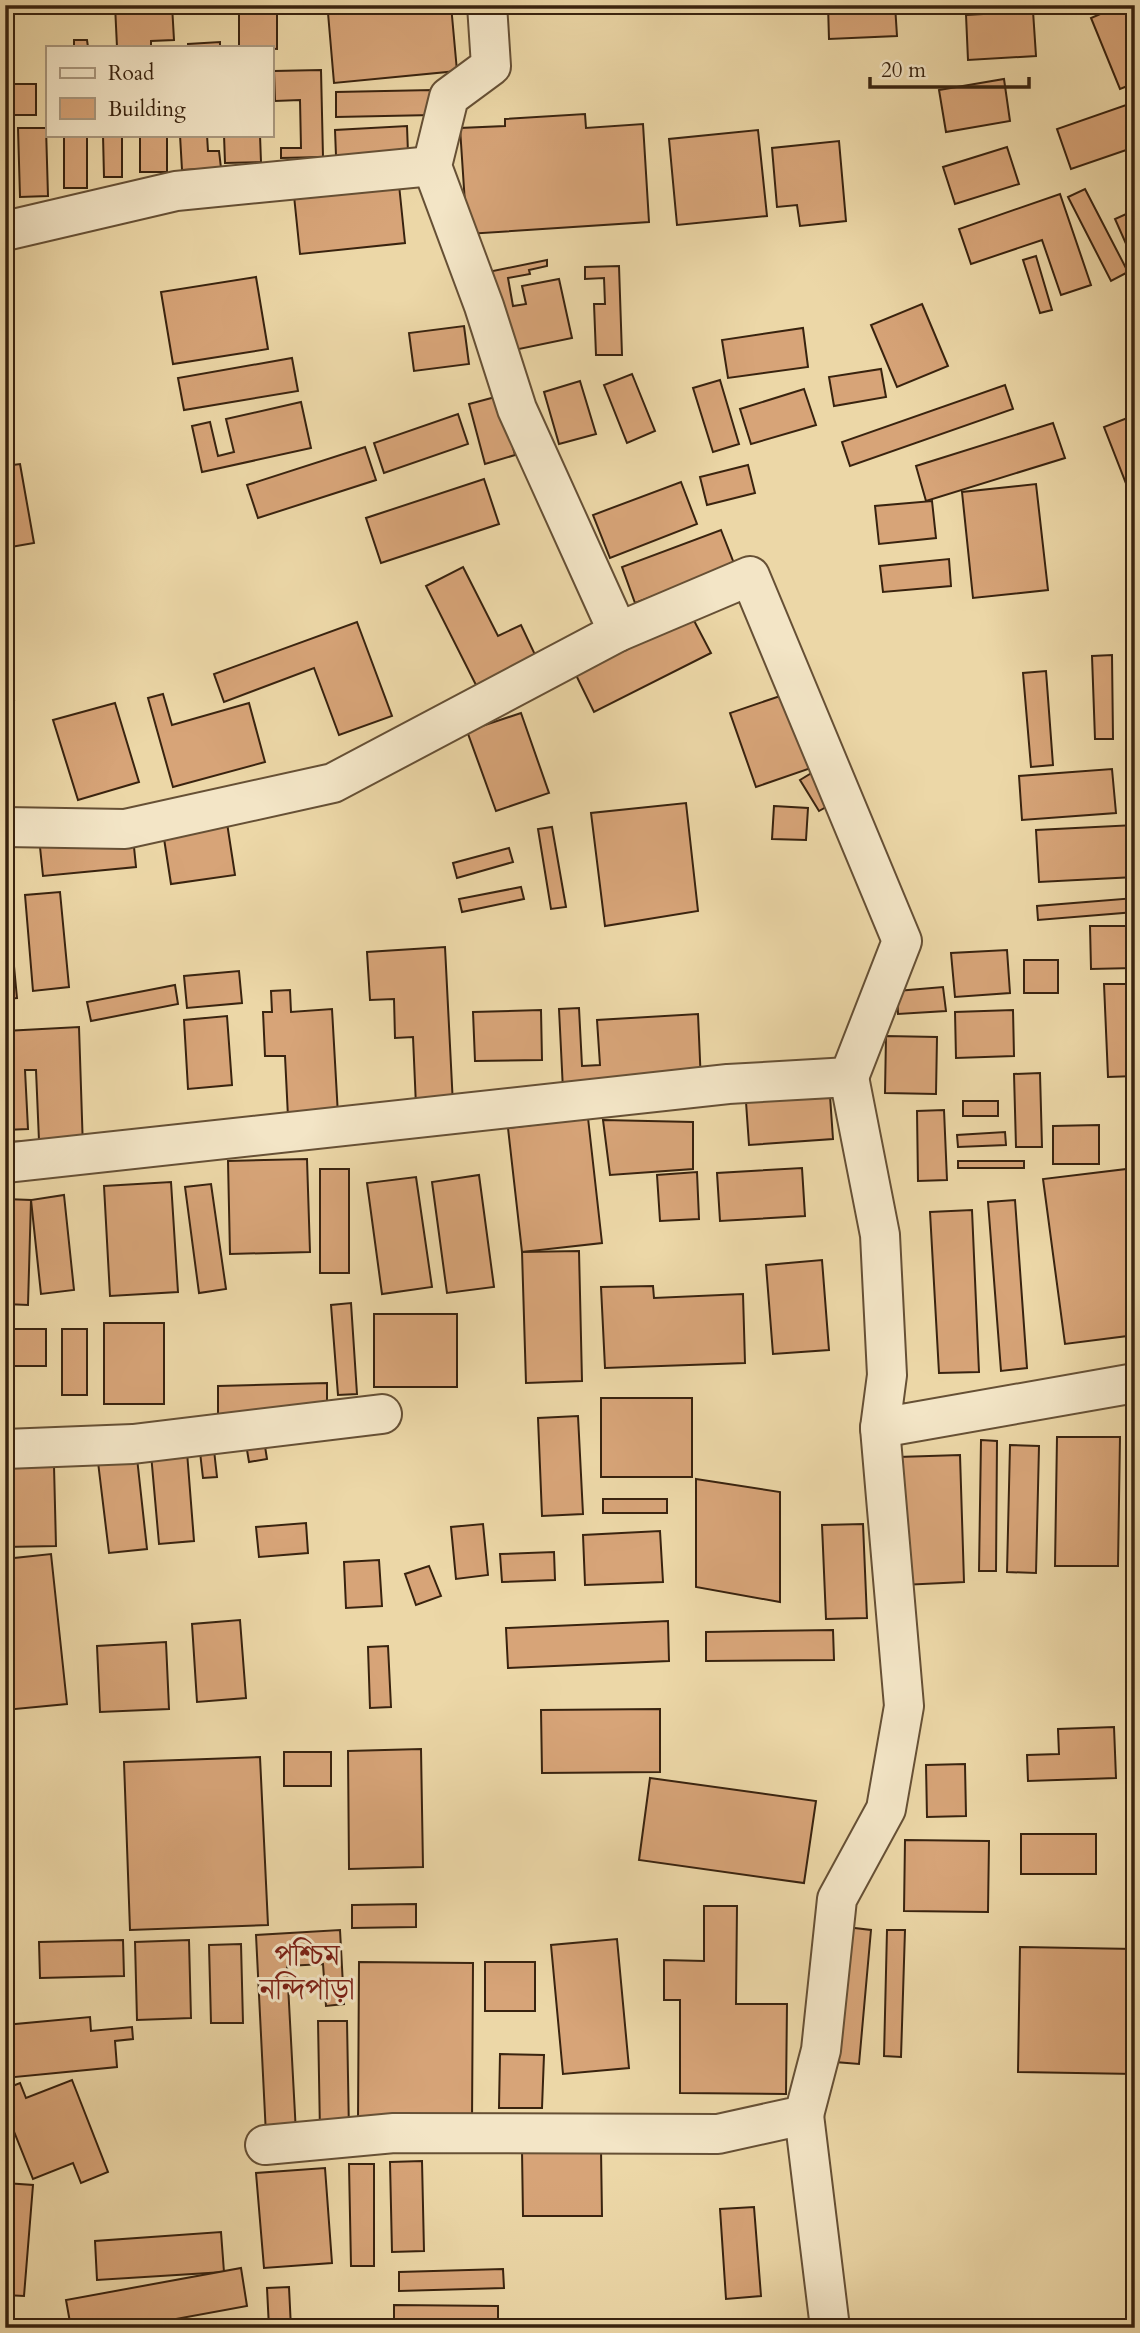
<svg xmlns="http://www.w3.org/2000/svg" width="1140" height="2333" font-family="Cardo,'Noto Serif Bengali',serif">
  <rect width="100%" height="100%" fill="#ecd7a7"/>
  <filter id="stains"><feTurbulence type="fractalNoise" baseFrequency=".00286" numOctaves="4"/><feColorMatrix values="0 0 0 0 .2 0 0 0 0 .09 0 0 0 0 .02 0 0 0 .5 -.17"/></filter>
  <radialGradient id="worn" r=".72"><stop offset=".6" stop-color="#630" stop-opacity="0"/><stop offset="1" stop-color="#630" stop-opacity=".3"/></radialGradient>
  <!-- building -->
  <g fill="#d7a478" stroke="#39230f" stroke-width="2">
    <path d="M115 5H172L174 40 151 41V47H117Z"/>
    <path d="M239 5H277V49L239 47Z"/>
    <path d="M420 5H451L457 71 334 83 328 13Z"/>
    <path d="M828 5H895L897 36 829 39Z"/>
    <path d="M1121 5H1135V83L1120 89 1091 18Z"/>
    <path d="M1033 11 1036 56 968 60 966 15Z"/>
    <path d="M74 40H87L88 47H74Z"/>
    <path d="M220 42V47H188V44Z"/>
    <path d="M5 46 10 70 5 71Z"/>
    <path d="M321 70 323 157 281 158V148H301L300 100 275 101 274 71Z"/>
    <path d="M1004 79 1010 121 946 132 939 90Z"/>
    <rect x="13" y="84" width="23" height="31"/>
    <path d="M433 90V115L336 117V92Z"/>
    <path d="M1129 104 1135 119V147L1071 169 1057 129Z"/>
    <path d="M585 114 586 128 643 124 649 222 467 234 460 128 505 126V119Z"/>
    <path d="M407 126 408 153 336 156 335 130Z"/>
    <path d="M18 128H46L48 196 20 197Z"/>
    <path d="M758 130 767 216 677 225 669 139Z"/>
    <rect x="64" y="135" width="23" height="53"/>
    <path d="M103 135H122V177H104Z"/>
    <rect x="140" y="135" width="27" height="37"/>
    <path d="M180 135H207L208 151H219L221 168 182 170Z"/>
    <path d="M224 135H260L261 162 225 163Z"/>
    <path d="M839 141 846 221 800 226 797 205 777 207 772 148Z"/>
    <path d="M1007 147 1019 184 955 204 943 167Z"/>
    <path d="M5 151 8 208H5Z"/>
    <path d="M398 175 405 243 300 254 293 186Z"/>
    <path d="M1085 189 1128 272 1111 281 1068 197Z"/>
    <path d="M1060 194 1091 285 1061 295 1042 240 971 264 959 229Z"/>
    <path d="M1135 210V264L1115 219Z"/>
    <path d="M1036 256 1052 310 1040 313 1023 260Z"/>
    <path d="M547 260V266L529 270 530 274 508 278 513 306 526 304 522 286 559 279 572 338 504 352 488 272Z"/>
    <path d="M619 266 622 355H596L594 304H605L604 278 585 279V267Z"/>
    <path d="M256 277 268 349 173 364 161 292Z"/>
    <path d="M922 304 948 366 897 387 871 325Z"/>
    <path d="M464 326 469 364 414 371 409 333Z"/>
    <path d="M803 328 808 367 728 378 722 340Z"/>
    <path d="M292 358 298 391 184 410 178 378Z"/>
    <path d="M881 369 886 397 834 406 829 377Z"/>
    <path d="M632 374 655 431 627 443 604 385Z"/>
    <path d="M720 380 739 444 713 452 693 388Z"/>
    <path d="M580 381 596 434 559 444 544 392Z"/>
    <path d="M1005 385 1013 409 850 466 842 442Z"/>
    <path d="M804 389 816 425 751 444 740 409Z"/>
    <path d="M499 396 515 455 485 464 469 404Z"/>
    <path d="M301 402 311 448 202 472 192 426 210 422 218 456 234 452 226 419Z"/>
    <path d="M5 404 12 435 5 436Z"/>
    <path d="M458 414 468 444 384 473 374 443Z"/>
    <path d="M1135 415V504H1134L1104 427Z"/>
    <path d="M1053 423 1065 458 926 501 916 466Z"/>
    <path d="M365 447 376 480 258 518 247 485Z"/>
    <path d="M20 464 34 543 5 548V466Z"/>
    <path d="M748 465 755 493 707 505 700 477Z"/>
    <path d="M484 479 499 524 381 563 366 518Z"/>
    <path d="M681 482 697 524 610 558 593 515Z"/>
    <path d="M1036 484 1048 590 973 598 962 492Z"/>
    <path d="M932 501 936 538 879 544 875 506Z"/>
    <path d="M721 530 735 566 635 603 622 567Z"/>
    <path d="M949 559 951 586 883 592 880 566Z"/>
    <path d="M463 567 498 636 521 625 538 661 479 691 426 586Z"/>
    <path d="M690 613 711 653 594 712 574 671Z"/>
    <path d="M357 622 392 716 339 735 314 668 224 702 214 674Z"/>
    <path d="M1112 655 1113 739H1095L1092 656Z"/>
    <path d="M5 662 14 700 5 702Z"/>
    <path d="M1046 671 1053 765 1031 767 1023 673Z"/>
    <path d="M789 693 814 767 756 787 730 713Z"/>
    <path d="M163 694 172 725 249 703 265 762 173 787 148 698Z"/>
    <path d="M115 703 139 782 78 800 53 720Z"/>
    <path d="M521 713 549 793 496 811 467 731Z"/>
    <path d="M1112 769 1116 813 1022 820 1019 776Z"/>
    <path d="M815 771 833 803 819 811 800 780Z"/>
    <path d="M686 803 698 911 605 926 591 813Z"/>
    <path d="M774 806 808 808 806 840 772 839Z"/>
    <path d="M227 823 235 875 171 884 163 832Z"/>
    <path d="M1135 825V877L1039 882 1036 830Z"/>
    <path d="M552 827 566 907 551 909 538 829Z"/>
    <path d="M133 837 136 867 43 876 40 847Z"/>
    <path d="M509 848 513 862 457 878 453 863Z"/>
    <path d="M521 887 524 899 462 912 459 899Z"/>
    <path d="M60 892 69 987 33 991 25 895Z"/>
    <path d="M1135 898V912L1038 920 1037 906Z"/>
    <path d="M1090 926H1133L1134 968 1091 969Z"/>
    <path d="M5 945H12L17 998 5 999Z"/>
    <path d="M445 947 453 1105 416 1106 413 1037 395 1038 394 999 370 1000 367 952Z"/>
    <path d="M1007 950 1010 993 955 997 951 953Z"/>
    <rect x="1024" y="960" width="34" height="33"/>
    <path d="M239 971 242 1003 187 1008 184 976Z"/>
    <path d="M1104 984H1132L1135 1076 1108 1077Z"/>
    <path d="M175 985 178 1004 91 1021 87 1002Z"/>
    <path d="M943 987 946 1011 898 1014 897 991Z"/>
    <path d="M290 990 291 1012 332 1009 338 1115 288 1117 285 1056H265L263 1012H272L271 991Z"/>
    <path d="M579 1008 582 1066 600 1065 597 1020 698 1014 701 1083 563 1090 559 1009Z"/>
    <path d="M541 1010 542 1060 475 1061 473 1012Z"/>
    <path d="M1013 1010 1014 1056 956 1058 955 1012Z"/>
    <path d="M227 1016 232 1085 188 1089 184 1020Z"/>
    <path d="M79 1027 83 1149 5 1152V1142L39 1141 36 1070H25L28 1129 5 1130V1031Z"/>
    <path d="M886 1036 937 1037 936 1094 885 1093Z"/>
    <path d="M1040 1073 1042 1147H1016L1014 1074Z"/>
    <path d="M830 1096 833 1139 749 1145 746 1102Z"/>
    <rect x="963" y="1101" width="35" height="15"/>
    <path d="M944 1110 947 1180 918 1181 917 1111Z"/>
    <path d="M588 1118 602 1243 522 1252 508 1128Z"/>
    <path d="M603 1120 693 1122V1169L610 1175Z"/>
    <path d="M1099 1125V1164H1053V1126Z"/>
    <path d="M1005 1132 1006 1145 958 1147 957 1135Z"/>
    <path d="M307 1159 310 1252 230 1254 228 1161Z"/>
    <rect x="958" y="1161" width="66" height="7"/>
    <path d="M802 1168 805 1216 720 1221 717 1173Z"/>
    <path d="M1135 1168V1335L1065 1344 1043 1179Z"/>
    <rect x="320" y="1169" width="29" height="104"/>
    <path d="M697 1172 699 1219 660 1221 657 1175Z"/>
    <path d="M479 1175 494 1287 447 1293 432 1182Z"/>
    <path d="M416 1177 432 1287 382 1294 367 1183Z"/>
    <path d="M171 1182 178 1292 110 1296 104 1186Z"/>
    <path d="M211 1184 226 1289 199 1293 185 1187Z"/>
    <path d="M64 1195 74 1290 41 1294 31 1200Z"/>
    <path d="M5 1199 31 1200 28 1305 5 1304Z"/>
    <path d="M1015 1200 1027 1368 1001 1371 988 1202Z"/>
    <path d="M972 1210 979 1372 939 1373 930 1212Z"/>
    <path d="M579 1251 582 1381 526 1383 522 1252Z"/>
    <path d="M822 1260 829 1350 773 1354 766 1265Z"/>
    <path d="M653 1286 654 1298 743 1294 745 1363 605 1368 601 1287Z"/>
    <path d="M351 1303 357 1394 338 1395 331 1305Z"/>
    <rect x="374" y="1314" width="83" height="73"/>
    <rect x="104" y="1323" width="60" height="81"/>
    <rect x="5" y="1329" width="41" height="37"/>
    <rect x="62" y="1329" width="25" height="66"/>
    <path d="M327 1383V1414L218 1416V1386Z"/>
    <rect x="601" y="1398" width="91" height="79"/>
    <path d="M578 1416 583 1514 542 1516 538 1418Z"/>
    <path d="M1057 1437H1120L1118 1566H1055Z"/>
    <path d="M264 1440 267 1459 249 1462 246 1444Z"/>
    <path d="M981 1440 997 1441 996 1571H979Z"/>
    <path d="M1010 1445 1039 1446 1036 1573 1007 1572Z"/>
    <path d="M214 1450 217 1477 203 1478 200 1452Z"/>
    <path d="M187 1452 194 1541 159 1544 151 1454Z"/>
    <path d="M960 1455 964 1582 902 1585 898 1457Z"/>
    <path d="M137 1458 147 1549 109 1553 98 1462Z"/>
    <path d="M54 1466 56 1546 5 1547V1467Z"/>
    <path d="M696 1479 780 1492V1602L696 1587Z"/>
    <rect x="603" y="1499" width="64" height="14"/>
    <path d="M306 1523 308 1553 259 1557 256 1527Z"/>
    <path d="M483 1524 488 1575 456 1579 451 1527Z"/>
    <path d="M863 1524 867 1618 826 1619 822 1525Z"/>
    <path d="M660 1531 663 1582 585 1585 583 1535Z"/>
    <path d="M554 1552 555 1580 502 1582 500 1554Z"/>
    <path d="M51 1554 67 1704 5 1710V1559Z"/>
    <path d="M379 1560 382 1606 346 1608 344 1562Z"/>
    <path d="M429 1566 441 1596 416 1605 405 1574Z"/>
    <path d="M240 1620 246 1698 197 1702 192 1624Z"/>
    <path d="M668 1621 669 1661 508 1668 506 1628Z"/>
    <path d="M833 1630 834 1660 706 1661V1632Z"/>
    <path d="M166 1642 169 1709 100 1712 97 1646Z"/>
    <path d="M388 1646 391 1707 370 1708 368 1647Z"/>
    <path d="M660 1709V1772L542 1773 541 1710Z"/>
    <path d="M1114 1727 1116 1778 1028 1781 1027 1755 1059 1754 1058 1729Z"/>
    <rect x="1133" y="1733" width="2" height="99"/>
    <path d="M421 1749 423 1867 349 1869 348 1751Z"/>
    <rect x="284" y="1752" width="47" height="34"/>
    <path d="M260 1757 268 1925 130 1930 124 1762Z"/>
    <path d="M965 1764 966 1816 927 1817 926 1765Z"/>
    <path d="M650 1778 816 1801 804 1883 639 1860Z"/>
    <rect x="1021" y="1834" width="75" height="40"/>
    <path d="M905 1840 989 1841 988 1912 904 1911Z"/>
    <path d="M416 1904V1927L352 1928V1905Z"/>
    <path d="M704 1906H737L736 2004H787L786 2094 680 2093V2000H664V1960L704 1961Z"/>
    <path d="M846 1927 871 1930 859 2064 835 2062Z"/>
    <path d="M340 1930 344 2004 326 2006 323 1964 287 1966 296 2133 266 2135 256 1935Z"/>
    <path d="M887 1930H905L901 2057 884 2056Z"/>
    <path d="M617 1939 629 2068 563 2074 551 1945Z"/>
    <path d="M123 1940 124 1976 40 1978 39 1942Z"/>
    <path d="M189 1940 191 2018 137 2020 135 1942Z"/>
    <path d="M241 1944 243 2023H211L209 1945Z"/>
    <path d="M1020 1947 1135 1949V2074L1018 2072Z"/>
    <path d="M359 1962 473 1963 472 2123 358 2122Z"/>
    <rect x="485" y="1962" width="50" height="49"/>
    <path d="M90 2017 91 2031 132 2027 133 2039 115 2041 117 2067 5 2078V2025Z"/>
    <path d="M318 2021H347L349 2132H320Z"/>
    <path d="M500 2054 544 2055 542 2108H499Z"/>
    <path d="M72 2080 108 2172 81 2183 73 2163 33 2179 5 2109V2089L20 2083 26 2098Z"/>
    <path d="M601 2149 602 2216H523L522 2150Z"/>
    <path d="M422 2161 424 2251 392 2252 390 2162Z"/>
    <path d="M349 2164H374V2266H351Z"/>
    <path d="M325 2168 332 2263 264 2268 256 2173Z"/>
    <path d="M5 2183 33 2185 24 2296 5 2295Z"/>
    <path d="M754 2207 761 2296 726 2299 720 2209Z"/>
    <path d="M221 2232 224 2272 97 2280 95 2241Z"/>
    <path d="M241 2268 247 2306 127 2328H71L66 2300Z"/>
    <path d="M503 2269 504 2288 399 2291V2272Z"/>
    <path d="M289 2287 291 2328H269L267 2288Z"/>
    <path d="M394 2305 498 2306V2321L394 2320Z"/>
    <path d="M251 2322 252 2328H184Z"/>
  </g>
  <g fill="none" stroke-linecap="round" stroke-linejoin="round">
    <defs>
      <g id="minor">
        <path d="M487 5 491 66 449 97 432 166 484 306 517 409 618 632"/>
        <path d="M5 231 176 191 432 166"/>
        <path d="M5 827 125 829 333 783 618 632 750 576 902 941 849 1077"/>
        <path d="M5 1163 728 1084 849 1077 880 1235 887 1375 880 1428 1135 1383"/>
        <path d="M5 1449 133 1444 382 1414"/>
        <path d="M804 2115 830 2328"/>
        <path d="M265 2145 394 2133 718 2134 804 2115 821 2050 837 1899 886 1809 904 1706 880 1428"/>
      </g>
    </defs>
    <!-- minor casing -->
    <use href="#minor" stroke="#665035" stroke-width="42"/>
    <!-- minor -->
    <use href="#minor" stroke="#f3e5c6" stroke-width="38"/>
  </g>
  <g text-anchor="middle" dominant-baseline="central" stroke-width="6" stroke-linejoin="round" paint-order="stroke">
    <!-- quarter labels -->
    <g font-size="30" fill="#7a1f14" stroke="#f3e5c6">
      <text x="307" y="1955">পশ্চিম<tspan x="307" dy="34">নন্দিপাড়া</tspan></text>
    </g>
  </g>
  <!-- margin -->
  <rect width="1140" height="2333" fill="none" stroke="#ecd7a7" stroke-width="28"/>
  <rect x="7" y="7" width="1126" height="2319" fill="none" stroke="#39230f" stroke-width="3.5"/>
  <rect x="14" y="14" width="1112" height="2305" fill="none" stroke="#39230f" stroke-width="2"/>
  <!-- legend -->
  <rect x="46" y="46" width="228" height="91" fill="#f3e5c6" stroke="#a9977d" stroke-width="2"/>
  <rect x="60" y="68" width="35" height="10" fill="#f3e5c6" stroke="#a9977d" stroke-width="2"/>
  <text x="108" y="80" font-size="21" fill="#39230f">Road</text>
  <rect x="60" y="98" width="35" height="21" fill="#d7a478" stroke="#a9977d" stroke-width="2"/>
  <text x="108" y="116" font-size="21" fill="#39230f">Building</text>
  <!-- scale -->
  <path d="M870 77v10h159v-10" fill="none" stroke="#39230f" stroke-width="3.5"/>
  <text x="881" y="77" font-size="21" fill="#39230f" stroke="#f3e5c6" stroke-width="5" paint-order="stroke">20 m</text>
  <rect width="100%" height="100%" filter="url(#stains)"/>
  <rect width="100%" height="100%" fill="url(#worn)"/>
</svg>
